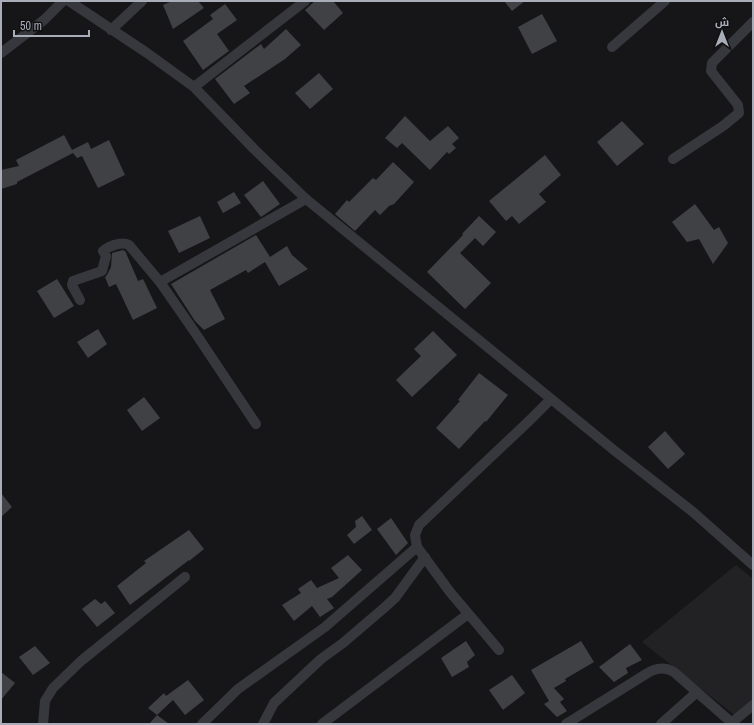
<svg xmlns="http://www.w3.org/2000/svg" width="754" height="725" font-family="'Archivo Narrow',Cairo,sans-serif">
  <rect width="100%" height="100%" fill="#161618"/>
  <!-- built -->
  <path fill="#222225" d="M736 565 753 579V703L737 717 642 642Z"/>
  <!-- building -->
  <g fill="#404145">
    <path d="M172 1H198L204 8 173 29 163 5Z"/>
    <path d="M315 1H333L343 13 324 30 305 10Z"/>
    <path d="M504 1H525L512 11Z"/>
    <path d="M225 4 237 20 217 34 229 51 203 70 183 41 213 19 210 15Z"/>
    <path d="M542 14 557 41 532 54 518 27Z"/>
    <path d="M286 29 301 45 285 59 244 86 250 93 234 104 215 79 261 44 264 49Z"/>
    <path d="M319 73 333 89 310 109 295 93Z"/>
    <path d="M405 116 430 141 448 126 459 138 452 144 456 148 449 154 447 152 430 170 402 143 397 148 385 138Z"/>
    <path d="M622 121 644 144 617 166 597 142Z"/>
    <path d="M64 135 72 150 88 142 91 149 109 140 125 175 98 188 82 156 77 158 73 153 17 182V184L1 189V170L19 166 16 160Z"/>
    <path d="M545 155 561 175 539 194 546 202 519 224 512 216 506 221 489 201Z"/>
    <path d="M393 162 414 182 394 204 389 206 380 215 375 210 355 231 335 214 347 200 349 202 373 178 376 180Z"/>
    <path d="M263 181 280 204 261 217 244 195Z"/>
    <path d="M234 192 241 203 223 213 217 202Z"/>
    <path d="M695 204 714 230 719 227 728 243 713 264 699 239 687 242 672 222Z"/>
    <path d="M200 216 210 238 179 253 168 231Z"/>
    <path d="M479 216 496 232 483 246 475 238 460 253 491 283 465 309 427 272 463 235 462 234Z"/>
    <path d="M256 235 270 257 287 246 292 255 308 269 279 286 265 262 248 273 246 270 210 290 225 319 204 330 195 321 171 284Z"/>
    <path d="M123 250 126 252V253L138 281 143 279 157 308 133 320 116 284 109 287 105 277 107 275 111 267 112 253Z"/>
    <path d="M57 279 74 306 54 318 37 291Z"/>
    <path d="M98 329 107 344 88 358 77 342Z"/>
    <path d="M433 331 457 355 412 397 396 380 421 356 414 349Z"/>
    <path d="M479 373 508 395 486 422 485 421 459 449 436 428 460 401 458 400Z"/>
    <path d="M144 397 160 418 142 431 127 410Z"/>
    <path d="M665 431 685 454 668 469 648 447Z"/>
    <path d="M1 493 12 507 1 517Z"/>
    <path d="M362 516 372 530 354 544 347 535 356 527 355 521Z"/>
    <path d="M391 518 408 543 396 555 377 529Z"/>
    <path d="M189 530 204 549 189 561V560L130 605 117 586 146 563 144 561Z"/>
    <path d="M348 555 362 570 332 597 327 599 334 608 320 617 312 606 294 621 282 605 301 593 298 589 311 580 317 588 339 578 331 568Z"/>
    <path d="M95 599 101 604 105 601 115 613 97 627 82 609Z"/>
    <path d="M466 641 475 655 467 662 469 667 452 677 441 658Z"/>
    <path d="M581 641 594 662 565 679 566 681 554 688 564 699 560 702 567 711 557 717 544 704 549 701 531 670Z"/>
    <path d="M630 644 642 660 626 668 628 673 614 682 599 667Z"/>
    <path d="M35 646 50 663 33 675 19 657Z"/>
    <path d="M1 672 15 683 1 700Z"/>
    <path d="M512 675 525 693 503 710 489 690Z"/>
    <path d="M188 680 204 700 185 715 173 700 157 715 148 708 164 693 166 696Z"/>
    <path d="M157 715 169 724H149Z"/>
  </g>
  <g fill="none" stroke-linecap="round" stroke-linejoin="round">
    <!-- minor -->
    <g stroke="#37383d" stroke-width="10">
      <path d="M69 1 147 53 194 87 255 150 306 199 615 451 693 512 753 565"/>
      <path d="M111 30 142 1"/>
      <path d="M612 47 665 1"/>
      <path d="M1 53 44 20 63 1"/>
      <path d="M194 87 305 1"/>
      <path d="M673 159 723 126 739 113 738 105 711 71 712 63 753 22"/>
      <path d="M160 282 306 199"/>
      <path d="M80 300 72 285 73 281 102 271 106 256 103 251C109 246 122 241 129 245L160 282 196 334 256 424"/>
      <path d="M499 650 450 592 417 547 415 535 419 525 530 420 551 399"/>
      <path d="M43 724 45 701 53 688 81 661 185 577"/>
      <path d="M202 724 238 689 325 627 417 547"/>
      <path d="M263 724 274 703 321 659 343 643 384 608 395 598 425 557"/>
      <path d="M322 724 468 614"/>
      <path d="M566 724 646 674C655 668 664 666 674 672L732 723"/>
      <path d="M661 724 697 692"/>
      <path d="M730 724 753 705"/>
    </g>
  </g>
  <!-- border -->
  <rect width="754" height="725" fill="none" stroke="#a8adb8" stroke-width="4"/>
  <!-- north arrow -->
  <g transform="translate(722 32)" stroke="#111113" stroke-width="3" paint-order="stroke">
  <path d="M0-3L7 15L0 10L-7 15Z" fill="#a8adb8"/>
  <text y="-6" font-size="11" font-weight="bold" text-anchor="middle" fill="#a8adb8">ش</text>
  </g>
  <!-- scale -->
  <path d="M14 30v6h75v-6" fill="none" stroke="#a8adb8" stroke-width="2"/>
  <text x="20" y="30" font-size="12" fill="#a8adb8" stroke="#111113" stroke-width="3" paint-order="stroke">50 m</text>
</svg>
